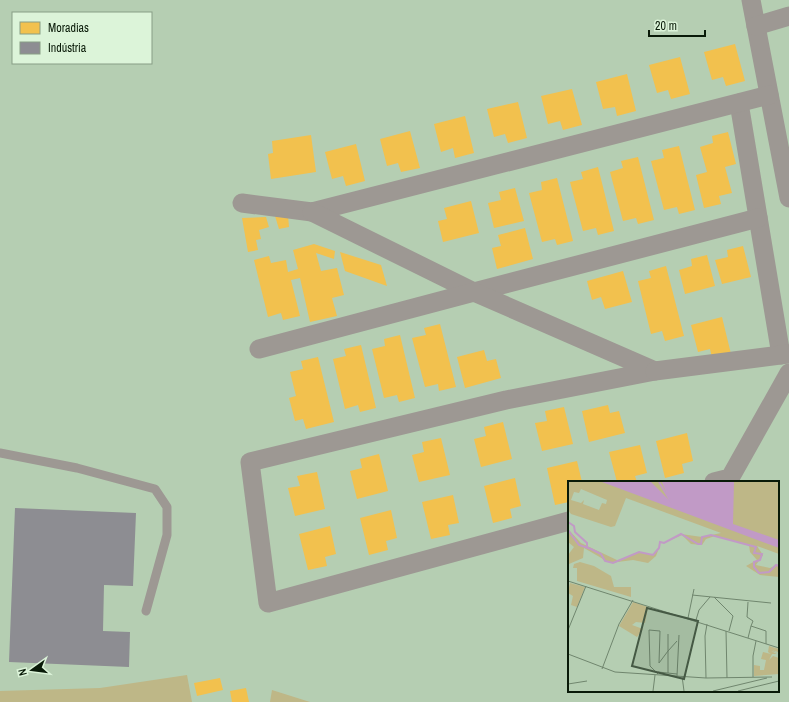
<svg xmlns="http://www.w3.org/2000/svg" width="789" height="702" font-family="'Archivo Narrow',sans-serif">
  <rect width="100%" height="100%" fill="#b5ceb2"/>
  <!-- green -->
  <g fill="#beb787">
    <path d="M187 675 192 702H0V691L100 688Z"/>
    <path d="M272 690 310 702H270Z"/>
  </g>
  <!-- homes -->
  <g fill="#f2c14e">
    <path d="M735 44 745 81 726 86 723 77 712 80 704 52Z"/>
    <path d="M680 57 690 94 671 99 668 90 657 93 649 65Z"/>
    <path d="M627 74 636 111 617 116 615 107 603 109 596 82Z"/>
    <path d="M572 89 582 125 563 130 560 121 548 124 541 96Z"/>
    <path d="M518 102 527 138 508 143 505 134 494 137 487 109Z"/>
    <path d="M465 116 474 153 455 158 453 148 441 152 434 124Z"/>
    <path d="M410 131 420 168 401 172 398 163 387 166 380 139Z"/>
    <path d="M728 132 736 164 725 167 732 193 719 196 721 204 704 208 696 175 707 172 700 147 713 143 712 136Z"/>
    <path d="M311 135 316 172 271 179 268 154 273 153 272 141Z"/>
    <path d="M356 144 365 181 346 186 343 176 332 179 325 152Z"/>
    <path d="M679 146 695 210 679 214 677 207 664 210 651 161 664 158 662 150Z"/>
    <path d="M638 157 654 220 638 224 636 218 623 221 610 172 623 168 621 161Z"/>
    <path d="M598 167 614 231 598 235 596 228 583 231 570 182 583 179 581 172Z"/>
    <path d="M557 178 573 241 557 245 555 239 542 242 529 193 542 190 541 182Z"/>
    <path d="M515 188 524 221 494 228 488 203 501 200 499 192Z"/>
    <path d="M471 201 479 233 443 242 438 221 447 219 444 208Z"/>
    <path d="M288 215 289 227 279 229 275 216Z"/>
    <path d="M266 217 269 227 259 230 261 239 256 240 258 250 248 252 242 218Z"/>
    <path d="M525 228 533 259 497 269 492 248 501 246 498 235Z"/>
    <path d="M314 244 335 251 334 259 316 253 321 271 337 268 344 295 332 298 337 316 310 322 300 278 291 280 300 316 283 320 281 313 268 317 254 260 269 256 271 263 286 260 288 272 298 269 293 250Z"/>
    <path d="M743 246 751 277 722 284 715 260 728 257 727 250Z"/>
    <path d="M340 252 381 265 387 286 345 271Z"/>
    <path d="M707 255 715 286 685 294 679 270 692 266 691 259Z"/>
    <path d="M666 266 684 336 665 341 662 331 651 334 638 281 651 278 649 271Z"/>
    <path d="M623 271 632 302 605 309 601 297 592 300 587 281Z"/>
    <path d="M722 317 731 354 712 358 710 349 698 352 691 325Z"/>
    <path d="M440 324 456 387 439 391 438 384 425 387 412 338 426 335 424 328Z"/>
    <path d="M400 335 415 398 399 402 397 395 384 398 372 349 385 346 384 339Z"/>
    <path d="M361 345 376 408 360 412 358 405 345 409 333 359 346 356 344 349Z"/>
    <path d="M484 350 487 361 496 359 501 378 465 388 457 357Z"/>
    <path d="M318 357 334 422 306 429 303 419 295 421 289 398 296 396 290 372 303 369 301 361Z"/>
    <path d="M608 405 610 413 619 411 625 433 589 442 582 411Z"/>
    <path d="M564 407 573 444 542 451 535 423 547 421 545 411Z"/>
    <path d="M503 422 512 459 481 467 474 439 486 436 484 427Z"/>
    <path d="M687 433 693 461 682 464 684 473 665 478 656 441Z"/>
    <path d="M441 438 450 475 419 482 412 455 424 452 422 442Z"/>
    <path d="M640 445 647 473 635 476 637 482H617L609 452Z"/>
    <path d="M379 454 388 491 357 499 350 471 362 468 360 459Z"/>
    <path d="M577 461 582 482H569V502L555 505 547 468Z"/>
    <path d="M317 472 325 509 295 516 288 488 300 486 297 476Z"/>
    <path d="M515 478 521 506 510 509 512 518 493 523 484 486Z"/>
    <path d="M453 495 459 523 448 525 450 535 431 539 422 502Z"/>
    <path d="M391 510 397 538 386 541 388 550 369 555 360 518Z"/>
    <path d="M330 526 336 554 325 557 327 566 308 570 299 534Z"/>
    <path d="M220 678 223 690 197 696 194 683Z"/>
    <path d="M246 688 249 702H232L230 691Z"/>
  </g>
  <!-- industry -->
  <path fill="#8d8d92" d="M15 508 136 513 133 586 104 585 103 631 130 632 129 667 9 662Z"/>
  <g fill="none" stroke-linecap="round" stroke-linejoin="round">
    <!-- lane -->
    <path stroke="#9d9893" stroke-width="9" d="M0 453 77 468 155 489 167 507V535L146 611"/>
    <!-- street -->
    <g stroke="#9d9893" stroke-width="19">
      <path d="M751 0 789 198"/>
      <path d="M756 26 789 16"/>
      <path d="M739 103 781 355"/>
      <path d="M242 203 312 212 769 95"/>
      <path d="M312 212 474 292 758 218"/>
      <path d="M259 349 474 292 655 371 506 400 250 462 268 603 569 521"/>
      <path d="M655 371 789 354"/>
      <path d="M714 482 730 478 789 373"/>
    </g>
  </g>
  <!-- overview -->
  <g transform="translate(568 481)">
    <rect width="211" height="211" fill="#b5ceb2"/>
    <path d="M0 1H211V73L189 65 195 74 188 84 202 87 211 83V96L192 94 178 85 189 79 182 71 181 64 147 55 138 58 134 64 123 63 114 54 96 62 113 53 134 56 153 52 58 17 47 45 43 46 3 33 0 29ZM13 8 39 19 38 23 34 22 31 29 15 23 16 19 13 22 3 19 6 11 11 12ZM0 48 13 62 51 80 71 71 85 74 91 67 88 75 80 82 65 79 42 82 16 67 15 77 1 83 0 91V74L6 66 0 61ZM12 81 26 85 43 95 46 106H63V116L9 100V87H5L6 83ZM2 102 17 106 9 126 3 124 5 115 0 112ZM65 121 80 126 77 142 68 141 64 144 75 148 69 156 51 145ZM201 165 211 168 210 171 204 169 210 172 203 170 209 173H204L201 179 205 175 211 177V193L186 195V184L192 185V189H196L198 179 193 178 195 171 203 173 200 171Z" fill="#beb787" fill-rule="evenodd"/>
    <path d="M34 1H83L101 19 94 1H166L165 43 211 59V67Z" fill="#c19ac6"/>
    <path fill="none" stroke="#c19ac6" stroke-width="2" d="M91 1 103 21M0 41 6 45 7 51 19 62V67M0 49 11 64 23 68 33 73 37 80 45 82 71 71 85 74 91 67 92 61 96 62 113 53 130 63H133L134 56 143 54 188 66 186 72 194 73 192 79 186 81V86L191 92 201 91 208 84 211 85"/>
    <path fill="none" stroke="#70866e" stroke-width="1" d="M0 100 211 167M124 114 203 122M146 116 165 135 161 150M180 121 179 136 185 140 183 145M120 137 126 108M128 139 131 129 142 116M0 149 18 105M158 150 159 197M180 157 183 145 198 150V163M0 173 47 191 138 197 204 196M34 188 51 143 65 119M90 191 109 193M100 192V170L109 160M90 193 82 185 81 149 92 150 91 182 100 170V153M109 195 111 154M114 195 116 210M185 196V175L188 160M138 197 137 155 139 143M0 203 19 200M85 210 87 194M145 210 199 197M170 210 211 200"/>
    <path fill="#455944" fill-opacity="0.15" stroke="#455944" stroke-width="2" d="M79 127 130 140 116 198 64 185Z"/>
    <rect width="211" height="211" fill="none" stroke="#091a08" stroke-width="2"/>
  </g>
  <!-- legend -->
  <rect x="12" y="12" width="140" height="52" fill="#dcf4d9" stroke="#889d85"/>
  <rect x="20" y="22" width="20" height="12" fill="#f2c14e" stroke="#889d85"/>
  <text x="48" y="32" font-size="12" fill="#091a08">Moradias</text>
  <rect x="20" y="42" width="20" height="12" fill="#8d8d92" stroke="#889d85"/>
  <text x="48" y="52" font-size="12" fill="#091a08">Indústria</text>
  <!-- north arrow -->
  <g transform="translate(32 670) rotate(256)" stroke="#dcf4d9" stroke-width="3" paint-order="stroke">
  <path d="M0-3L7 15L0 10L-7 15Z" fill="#091a08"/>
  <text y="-6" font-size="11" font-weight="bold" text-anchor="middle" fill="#091a08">N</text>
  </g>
  <!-- scale -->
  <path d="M649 30v6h56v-6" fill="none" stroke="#091a08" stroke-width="2"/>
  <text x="655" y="30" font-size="12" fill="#091a08" stroke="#dcf4d9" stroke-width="3" paint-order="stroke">20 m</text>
</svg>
